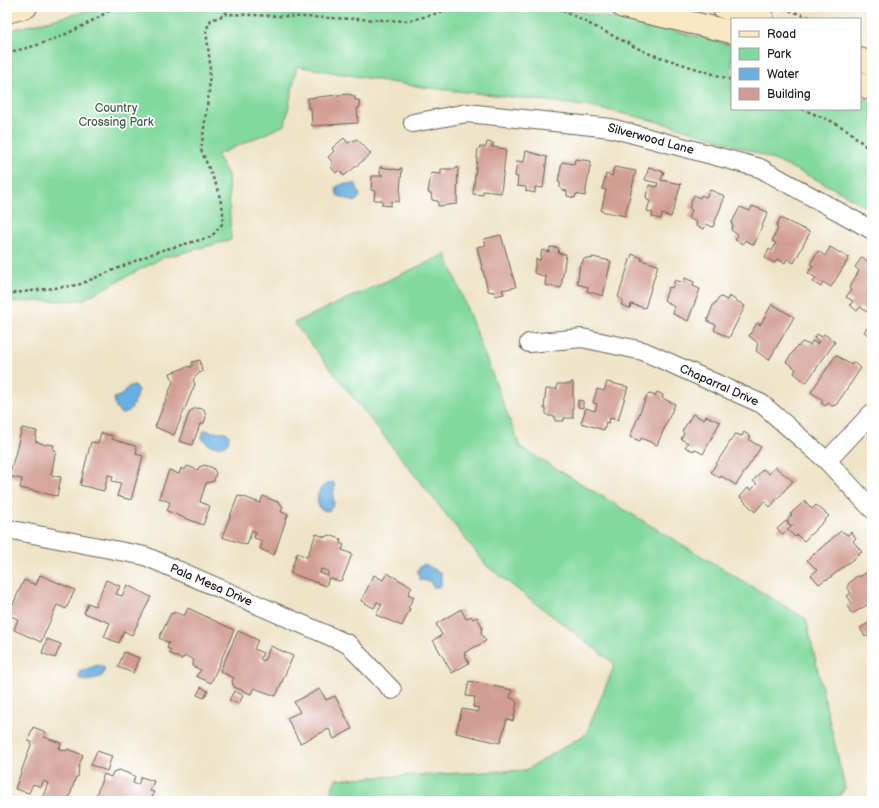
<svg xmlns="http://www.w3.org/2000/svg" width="879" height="808" font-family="'Balsamiq Sans',sans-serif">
  <rect width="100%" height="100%" fill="#fff"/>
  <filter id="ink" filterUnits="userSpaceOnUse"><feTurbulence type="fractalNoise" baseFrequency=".025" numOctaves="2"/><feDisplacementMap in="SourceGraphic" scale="8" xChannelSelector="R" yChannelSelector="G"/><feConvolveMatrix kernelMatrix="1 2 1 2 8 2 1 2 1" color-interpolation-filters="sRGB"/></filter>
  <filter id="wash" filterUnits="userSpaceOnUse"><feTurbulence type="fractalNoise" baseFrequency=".012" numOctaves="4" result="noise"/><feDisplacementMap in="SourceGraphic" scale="16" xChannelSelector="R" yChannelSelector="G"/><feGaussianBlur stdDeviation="0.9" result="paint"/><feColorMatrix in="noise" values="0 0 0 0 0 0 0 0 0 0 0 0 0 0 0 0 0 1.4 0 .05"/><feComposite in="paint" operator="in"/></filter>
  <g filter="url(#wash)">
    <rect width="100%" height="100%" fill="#efe4c8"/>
    <!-- green -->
    <g fill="#82d99e" stroke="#4f7a5d">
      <path d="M103 7H551L646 24 732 45V109H860V96L872 102V211C794 161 702 130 611 111 549 99 485 95 422 87 381 81 339 73 297 66L285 125 217 155 228 175 231 240 162 258 82 300 7 302V31Z"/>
      <path d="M446 254 520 447 806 619 845 788 837 801H327L336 779 526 770 586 734 615 664 487 566 294 323Z"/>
    </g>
    <!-- water -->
    <g fill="#6bafe1" stroke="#44667e">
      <path d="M356 184 360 196 355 202 337 195 336 187 343 184Z"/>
      <path d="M129 386H135L138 390 137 393C134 402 132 414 121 414L116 409 114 398 122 395Z"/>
      <path d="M204 430 212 432H226L229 436 228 443C220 449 206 447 202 437Z"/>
      <path d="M333 482 335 485 333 496 334 504 330 510 326 511 320 509C314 497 319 484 333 482Z"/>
      <path d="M425 564 441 573V582L442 584 439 587H433L430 581 420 580C416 572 417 567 425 564Z"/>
      <path d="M98 665 104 667V672L102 676C94 679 86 684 79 678L80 671Z"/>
    </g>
    <g id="blocks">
      <!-- building -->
      <g fill="#d19d92" fill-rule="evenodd">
        <path d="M349 94 355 97V100H359L360 108H357L358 123 312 126 311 108H308V98Z"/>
        <path d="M344 138 348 143 357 139 371 154 344 176 339 170 336 173 330 166 333 163 328 157 334 151 332 148Z"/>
        <path d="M487 142 493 143 492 147 506 149 501 193 483 191V195L473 194 478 149 480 147H486Z"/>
        <path d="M526 151 547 157 543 188 535 187V193L526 191V187L517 186 518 177 515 176 517 161 524 162Z"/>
        <path d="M575 159 591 161 585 196 576 194 575 198 567 196V191L562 190 560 187V182H558L562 162 574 164Z"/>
        <path d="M380 167 400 170V168H402L399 202 391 201V206L382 205V200H374L375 191 371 190 372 176H382V174H380Z"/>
        <path d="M456 167H458L457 204 438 206V201L432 200 431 193H428L431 173 441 174V169H456Z"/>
        <path d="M614 167 636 171 625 216 601 211 606 190 602 189 606 174 612 176Z"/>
        <path d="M649 167 664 172 661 180 681 184 671 217 662 214 661 219 652 217 653 213 647 211 650 201 647 200 646 196 649 185 657 187 658 183 645 180Z"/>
        <path d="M710 190 725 196 713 227 706 224 704 229 696 226 697 222 688 218 692 210 689 208 694 195 700 198 701 195 706 197Z"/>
        <path d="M752 206 768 212 754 245 745 240 743 244 735 240 738 235 731 230 733 225 731 224 740 207 750 211Z"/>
        <path d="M780 218 810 232 794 263 787 259 785 263 777 259 775 263 765 258 769 249 772 251 776 243 772 241 778 228 776 227Z"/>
        <path d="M501 235 516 287 502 290 504 294 495 296 494 292 488 291 477 247 486 245 484 239Z"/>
        <path d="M550 247 559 248 558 253 566 254 561 288 545 285 546 277 534 273 536 259 540 260 542 250 549 252Z"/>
        <path d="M830 247 849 258 831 287 823 282 821 287 813 282 816 278 808 273 813 266 810 264 818 251 825 256Z"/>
        <path d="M632 254 642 258 641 260 658 265 645 308 631 304 630 308 621 305 623 301 618 297Z"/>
        <path d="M592 257 611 261 603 296 587 291 588 287 577 284 580 264H582L583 260 586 258 592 259Z"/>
        <path d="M862 257 872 265V305L867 312 860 307 857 311 850 305 853 301 846 297 851 290 849 288 853 281 859 271 855 267Z"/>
        <path d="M685 278 694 282 693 286 700 289 688 321 673 314 674 307 664 300 669 287 672 288 675 280 684 283Z"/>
        <path d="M729 296 745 306 729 338 714 330 716 325 707 321 714 303H716L718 299 721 297 727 300Z"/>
        <path d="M772 304 794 317 769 360 756 351 758 343 749 336 757 323 760 325Z"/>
        <path d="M870 324 872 325V338L864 332Z"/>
        <path d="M817 334 822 337 824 334 835 342 806 383 794 373 796 369 786 362 797 346 798 347 802 342 810 345 812 341 817 344 819 342 814 338Z"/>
        <path d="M836 355 851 365 853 362 861 368 836 405 832 406 828 403 826 406 821 403 823 400 811 392Z"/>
        <path d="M200 360 202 372 199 373 193 380 195 384 174 435 155 427 173 382 170 373 190 366 191 368 192 366V362Z"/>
        <path d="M571 382H573V418H564V421H555V416H549L546 414V409H544L546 389H557V384H571Z"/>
        <path d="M607 382 628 387 618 420 610 418 609 423 606 422 604 430 581 423 586 408 595 411 597 404 593 403 597 389 604 391Z"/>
        <path d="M657 392 663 395 662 398 675 404 657 445 641 438 640 441 630 437 647 395 650 394 655 396Z"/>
        <path d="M578 400 583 401V408L578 407Z"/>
        <path d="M196 408 204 409 206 417 204 423 200 425 192 445 179 441 190 411Z"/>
        <path d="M693 414 704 420 706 416 720 422 703 454 694 449 693 451 685 447 688 443 681 439 684 433 682 431Z"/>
        <path d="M22 428 37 431 35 441 46 445 47 444 54 445 53 450H56L51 475 61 477 57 496 20 488 22 479 12 477 10 474Z"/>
        <path d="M744 432 751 437 749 440 761 447 736 485 721 476 720 478 711 472 735 434 742 436Z"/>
        <path d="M101 433 113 436 112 439 135 446 137 449 136 454 143 456 131 500 117 496 121 483 112 481 113 476 108 475 104 491 80 485 91 442 98 443Z"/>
        <path d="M205 465 213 468 216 473 214 481 206 483 200 502 210 506 203 525 167 511 170 502 159 498 169 470 179 474 181 468 185 470 187 466 198 470 199 467Z"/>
        <path d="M775 467 793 481 770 507 764 501 755 512 740 497 748 488 751 490 757 484 753 481 763 469 769 474Z"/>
        <path d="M238 496 242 497V496L260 503 263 496 280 503 283 507 281 512 288 514 274 555 260 549 263 541 254 538 256 532 252 530 247 545 222 537Z"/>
        <path d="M805 501 812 509 816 505 829 516 804 541 797 535 795 537 788 530 794 524 792 526 788 523V519L792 515 790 514Z"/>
        <path d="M786 521 791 527 783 534 777 529Z"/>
        <path d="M841 531 848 535 851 532 856 538 853 541 862 552 827 580 826 579 819 584 811 575 817 570 807 560Z"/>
        <path d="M316 534 325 537 329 535 341 539 340 543 344 545 342 550 352 554 342 580 339 581 329 578 326 586 290 573 297 553 307 557ZM321 569 328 571V576L320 573Z"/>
        <path d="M869 571 872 576V602L852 614 847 606 852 603 847 596 851 593 848 588V584L858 575 859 577Z"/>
        <path d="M387 573 412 587 408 594 414 597 408 608 410 609 402 626 376 615 382 604 377 602 374 608 361 601 374 575 383 580Z"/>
        <path d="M40 575 75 590 66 609 57 605 41 642 14 630 18 619 8 615 24 580 36 585Z"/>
        <path d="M106 580 120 586 116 594 122 596 127 585 151 597 132 635 124 631 119 643 104 637 110 623 84 613 88 603 95 606Z"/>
        <path d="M188 608 234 630 211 683 196 676 201 670 192 666 194 660 186 656 181 659 169 653 171 650 167 648 169 643 159 638 171 613 173 614 174 612 184 616Z"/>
        <path d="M461 609 466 619 471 616 473 619 477 617 482 627 481 633 486 641 464 653 469 663 452 673 433 640 442 635 436 624Z"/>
        <path d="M872 621V643L868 635 865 637 860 628Z"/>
        <path d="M238 631 258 640 254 649 263 653 260 659 264 661 271 646 293 656 276 696 254 688 251 694 234 687 232 681 234 678 220 671Z"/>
        <path d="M47 639 61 644 55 658 42 653Z"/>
        <path d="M124 652 139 658 133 673 118 667Z"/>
        <path d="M469 681 512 690 510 698 514 699 517 703 513 721 507 719 500 743 456 733 462 709 478 712 479 708 473 707 475 697 466 696Z"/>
        <path d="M201 687 208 691 204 698 197 695Z"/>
        <path d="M320 689 326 700 335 696 352 729 334 739 329 729 300 743 287 718 300 712 294 702Z"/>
        <path d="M234 691 243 695 239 704 229 700Z"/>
        <path d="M33 727 46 732 44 737 61 743 59 749 66 751 67 749 83 755 79 765 78 777H76L68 801H48L42 799 48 783 43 781 41 787 33 784 29 793 15 789 32 742 28 741Z"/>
        <path d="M97 751 112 756 107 771 91 765Z"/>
        <path d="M119 770 135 776 133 783 138 785 141 777 154 781 150 791 154 792 151 801H94L104 774 111 777 113 772Z"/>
      </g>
    </g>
  </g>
  <g filter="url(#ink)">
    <use href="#blocks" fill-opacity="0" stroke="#666258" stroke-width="1"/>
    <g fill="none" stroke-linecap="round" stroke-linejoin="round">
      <defs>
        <g id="minor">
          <path id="s1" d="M413 123 467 113 611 128 760 168 872 230"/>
          <path id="s2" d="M529 343 582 338 643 351 762 404 827 461 872 509"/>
          <path d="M827 461 872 413"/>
          <path id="s3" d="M7 529 145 556 348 644 392 690"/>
        </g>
        <g id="secondary">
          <path d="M623 7 732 32"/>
          <path d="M723 7 763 19"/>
          <path d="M7 12 26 7"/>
          <path d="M860 59 872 64"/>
          <path d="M860 83 872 90"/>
        </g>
      </defs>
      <!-- minor casing -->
      <use href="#minor" stroke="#666258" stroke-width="20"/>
      <!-- secondary casing -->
      <use href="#secondary" stroke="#666258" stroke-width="24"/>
      <!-- path -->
      <g stroke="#666258" stroke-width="2.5" stroke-dasharray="3 3" stroke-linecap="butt">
        <path d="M222 7 227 14 409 21 459 7"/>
        <path d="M551 7 558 8 647 53 732 80"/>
        <path d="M778 7 816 19"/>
        <path d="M7 52C43 47 85 27 115 7"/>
        <path d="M802 109 831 121 849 131 872 152"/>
        <path d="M7 294 78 285 159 251 211 237 223 223V210L217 187 201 150 209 92 210 64 206 30 211 20 227 14"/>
      </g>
      <!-- minor -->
      <use href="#minor" stroke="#fff" stroke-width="18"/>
      <!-- secondary -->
      <use href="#secondary" stroke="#f8e8c3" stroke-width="22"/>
    </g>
  </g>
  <g text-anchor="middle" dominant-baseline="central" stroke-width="3.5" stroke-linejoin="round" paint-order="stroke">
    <!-- park labels -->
    <g font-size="12" fill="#405e4a" stroke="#fff">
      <text x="116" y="108">Country<tspan x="116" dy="14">Crossing Park</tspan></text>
    </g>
    <!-- street labels -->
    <g font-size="12" fill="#1c1c1c" stroke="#fff">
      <text stroke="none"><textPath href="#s1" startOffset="241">Silverwood Lane</textPath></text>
      <text stroke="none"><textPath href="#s2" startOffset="199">Chaparral Drive</textPath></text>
      <text stroke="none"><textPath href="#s3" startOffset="213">Pala Mesa Drive</textPath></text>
    </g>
  </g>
  <!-- margin -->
  <rect width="879" height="808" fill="none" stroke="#fff" stroke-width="24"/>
  <!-- legend -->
  <rect x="731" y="18" width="130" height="92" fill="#ffffff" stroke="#a4a4a4"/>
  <rect x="739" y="31" width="20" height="6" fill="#f8e8c3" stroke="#a4a4a4"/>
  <text x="767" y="38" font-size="12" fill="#1c1c1c">Road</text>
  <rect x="739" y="48" width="20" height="12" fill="#82d99e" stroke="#a4a4a4"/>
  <text x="767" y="58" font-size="12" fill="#1c1c1c">Park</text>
  <rect x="739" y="68" width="20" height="12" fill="#6bafe1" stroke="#a4a4a4"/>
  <text x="767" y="78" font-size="12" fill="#1c1c1c">Water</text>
  <rect x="739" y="88" width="20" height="12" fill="#d19d92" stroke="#a4a4a4"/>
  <text x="767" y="98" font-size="12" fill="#1c1c1c">Building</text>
</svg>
